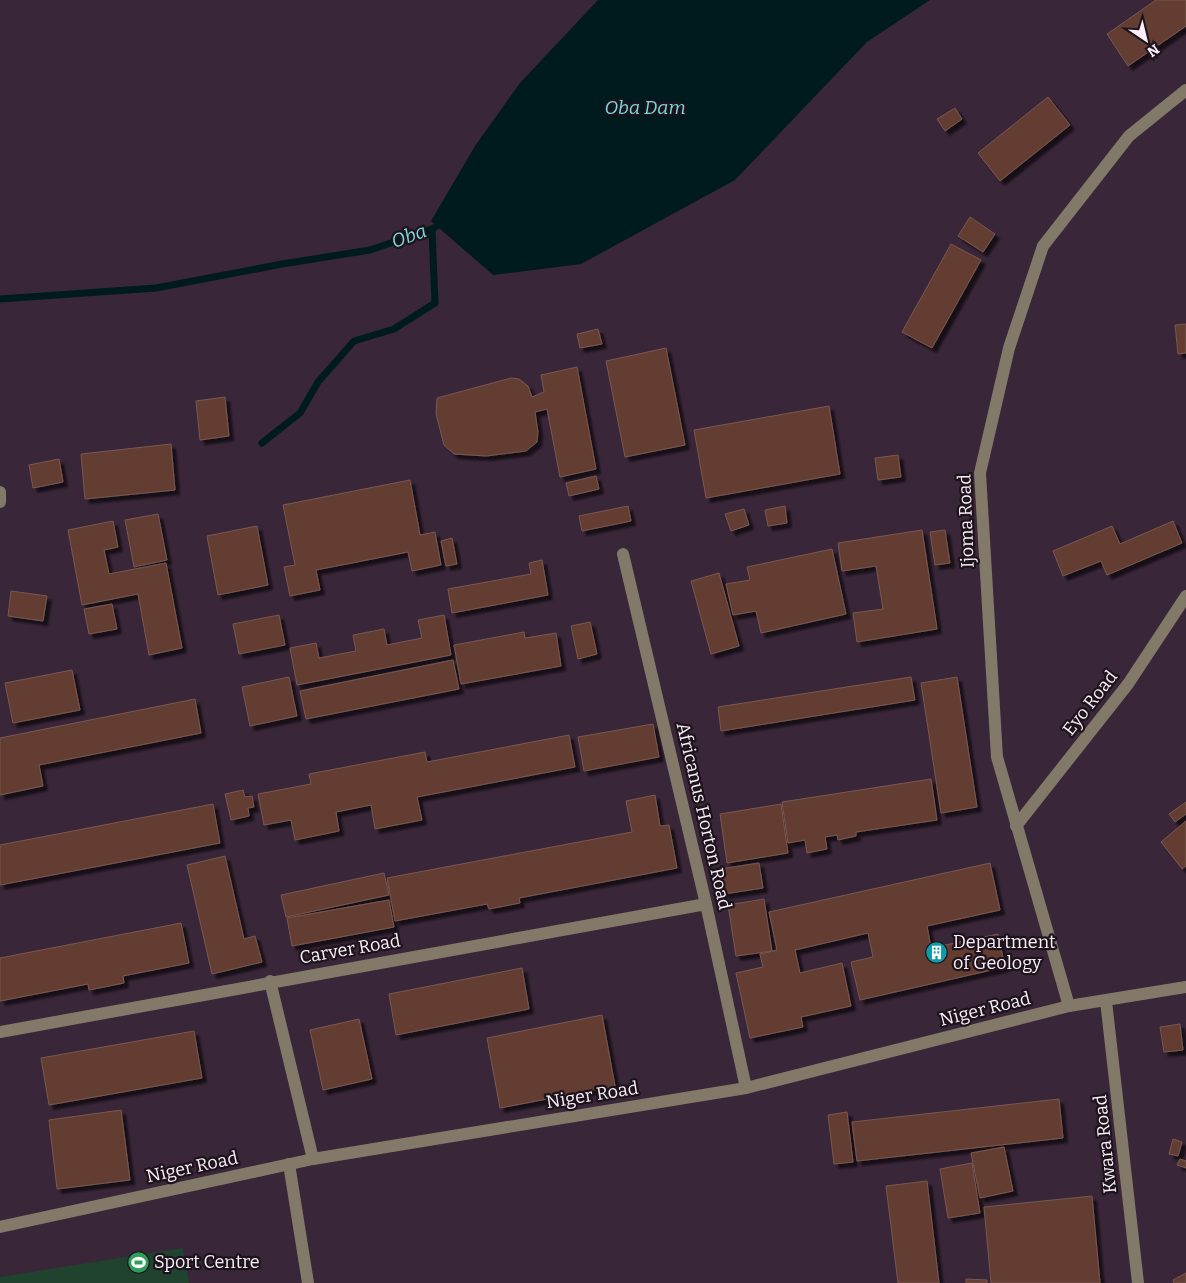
<svg xmlns="http://www.w3.org/2000/svg" width="1186" height="1283" font-family="Bitter,serif">
  <defs>
    <filter id="shadow"><feDropShadow dx="4.5" dy="4.5" stdDeviation="1" flood-color="#0009"/></filter>
  </defs>
  <rect width="100%" height="100%" fill="#3a2639"/>
  <!-- green -->
  <path fill="#1f432f" d="M183 1248 189 1283H0V1277Z"/>
  <!-- water -->
  <path fill="#001b1e" d="M598 0H930L867 42 735 180 581 264 493 275 431 221 475 146 520 83Z"/>
  <g fill="none" stroke-linecap="round" stroke-linejoin="round">
    <!-- stream -->
    <g stroke="#001b1e" stroke-width="7">
      <path d="M0 299 156 288 282 264 370 250 432 229 445 221"/>
      <path d="M262 443 300 413 318 382 354 341 394 329 435 303 432 229"/>
    </g>
  </g>
  <!-- building -->
  <g fill="#643d33" stroke="#785850" filter="url(#shadow)">
    <path d="M1156 0H1186V26L1128 66 1107 34Z"/>
    <path d="M1048 97 1070 125 1000 181 978 153Z"/>
    <path d="M955 108 962 119 945 131 937 119Z"/>
    <path d="M970 217 995 234 983 252 958 236Z"/>
    <path d="M951 244 981 260 932 348 902 332Z"/>
    <path d="M1186 324V353L1178 354 1175 325Z"/>
    <path d="M598 329 602 344 580 348 577 334Z"/>
    <path d="M666 348 685 445 625 457 606 361Z"/>
    <path d="M577 367 596 469 560 477 547 409 535 412 538 432 537 442 526 451 486 456 454 454 444 445 436 414 437 398 511 378 519 379 528 386 532 397 544 392 541 375Z"/>
    <path d="M225 397 229 436 200 440 196 401Z"/>
    <path d="M829 406 840 474 706 498 694 430Z"/>
    <path d="M171 444 175 490 85 499 81 454Z"/>
    <path d="M898 455 901 477 878 480 875 458Z"/>
    <path d="M59 459 63 482 33 488 29 465Z"/>
    <path d="M596 476 599 489 569 496 566 483Z"/>
    <path d="M410 480 420 535 435 532 441 565 412 571 408 552 316 570 320 590 290 596 284 567 295 565 283 505Z"/>
    <path d="M628 506 631 521 582 531 579 516Z"/>
    <path d="M785 506 787 523 768 526 765 510Z"/>
    <path d="M744 509 749 525 731 531 725 514Z"/>
    <path d="M158 514 167 560 134 567 125 520Z"/>
    <path d="M113 521 118 547 104 550 109 574 166 563 182 648 149 655 138 594 82 605 68 530Z"/>
    <path d="M1173 521 1182 543 1107 575 1101 561 1063 576 1053 551 1112 526 1120 544Z"/>
    <path d="M257 526 268 585 218 595 207 536Z"/>
    <path d="M922 530 937 629 857 642 853 613 883 609 876 566 842 571 838 543Z"/>
    <path d="M945 530 950 563 935 565 930 532Z"/>
    <path d="M452 538 457 564 446 566 441 541Z"/>
    <path d="M832 549 846 614 761 633 756 611 733 615 726 584 750 580 747 567Z"/>
    <path d="M542 560 548 595 452 613 448 589 531 574 529 563Z"/>
    <path d="M719 573 739 646 711 654 691 581Z"/>
    <path d="M11 591 47 596 43 621 8 616Z"/>
    <path d="M112 604 117 629 89 634 84 609Z"/>
    <path d="M279 615 285 645 239 654 233 624Z"/>
    <path d="M444 615 451 655 297 685 290 648 316 643 319 658 356 651 353 635 384 629 387 645 422 638 418 620Z"/>
    <path d="M590 622 597 654 578 659 571 626Z"/>
    <path d="M524 632 525 638 556 633 561 666 461 684 454 645Z"/>
    <path d="M453 660 459 689 306 719 300 691Z"/>
    <path d="M72 670 80 710 13 723 5 683Z"/>
    <path d="M289 677 297 716 250 726 242 687Z"/>
    <path d="M911 677 915 700 721 731 718 707Z"/>
    <path d="M957 677 977 807 941 813 921 683Z"/>
    <path d="M195 699 201 733 39 765 43 786 0 795V738Z"/>
    <path d="M653 724 659 757 584 771 578 737Z"/>
    <path d="M569 735 575 767 417 797 422 820 375 829 371 805 336 812 339 831 295 840 291 820 264 825 258 794 311 784 309 774 425 752 427 762Z"/>
    <path d="M931 779 937 820 856 832V836L838 840 837 835 825 837 827 849 807 853 805 840 788 843 782 802Z"/>
    <path d="M243 790 245 797 252 796 254 807 248 808 249 816 231 820 225 794Z"/>
    <path d="M655 795 660 826 669 825 677 868 519 898 520 903 489 909 487 904 395 921 387 878 632 832 626 801Z"/>
    <path d="M1186 802V814L1175 822 1169 814Z"/>
    <path d="M213 804 220 843 0 885V845Z"/>
    <path d="M781 804 788 853 727 863 720 814Z"/>
    <path d="M1186 821V866L1182 869 1161 842Z"/>
    <path d="M225 856 244 939 255 936 262 962 212 974 187 865Z"/>
    <path d="M759 863 763 888 724 894 720 869Z"/>
    <path d="M990 863 1000 910 927 926 931 948 998 934 1005 967 860 1000 851 962 873 957 868 933 795 950 800 973 842 963 851 1006 801 1017 803 1027 750 1038 736 973 763 967 760 954 777 950 769 912Z"/>
    <path d="M384 873 389 895 286 917 281 895Z"/>
    <path d="M764 899 772 951 736 956 728 905Z"/>
    <path d="M389 900 394 927 292 946 287 918Z"/>
    <path d="M181 923 189 963 123 976 124 983 89 990 88 984 0 1001V958Z"/>
    <path d="M522 968 529 1009 396 1035 389 994Z"/>
    <path d="M602 1015 615 1086 500 1108 487 1038Z"/>
    <path d="M359 1019 372 1079 323 1090 310 1030Z"/>
    <path d="M1180 1024 1183 1050 1164 1052 1160 1027Z"/>
    <path d="M194 1031 202 1078 49 1105 41 1058Z"/>
    <path d="M1059 1099 1063 1138 857 1161 852 1122Z"/>
    <path d="M121 1110 130 1180 57 1189 49 1120Z"/>
    <path d="M847 1112 853 1162 834 1164 828 1115Z"/>
    <path d="M1173 1139 1182 1142 1178 1156 1169 1154Z"/>
    <path d="M1004 1147 1013 1191 980 1198 971 1153Z"/>
    <path d="M1180 1159 1186 1161V1168L1177 1165Z"/>
    <path d="M972 1163 980 1213 948 1218 940 1169Z"/>
    <path d="M927 1181 939 1283H898L886 1186Z"/>
    <path d="M1092 1196 1100 1283H991L984 1207Z"/>
    <path d="M1186 1273V1283H1174L1173 1280Z"/>
    <path d="M966 1279 987 1280V1283H966Z"/>
  </g>
  <g fill="none" stroke-linecap="round" stroke-linejoin="round">
    <!-- minor -->
    <g stroke="#827969" stroke-width="12">
      <path d="M0 492V502"/>
      <path d="M623 554 706 904 746 1088"/>
      <path d="M1016 826 1128 684 1186 596"/>
      <path d="M270 981 313 1159"/>
      <path d="M1106 1001 1138 1283"/>
      <path d="M1069 1006 997 757 980 473 1009 348 1043 246 1129 136 1186 90"/>
      <path d="M0 1032 706 904"/>
      <path d="M289 1164 308 1283"/>
      <path d="M0 1227 313 1159 746 1088 1069 1006 1186 987"/>
    </g>
  </g>
  <!-- icons -->
  <defs>
    <symbol id="building-disc" viewBox="-11 -11 22 22"><circle r="9.5" fill="#0f9aa8" stroke="#1c131b"/><path d="M-4-6H4V6H1V3H-1V6H-4ZM-2.5-4.3h1.7v1.8h-1.7ZM.8-4.3h1.7v1.8H.8ZM-2.5-1h1.7V.8h-1.7ZM.8-1h1.7V.8H.8Z" fill="#fff"/></symbol>
    <symbol id="stadium-disc" viewBox="-11 -11 22 22"><circle r="9.5" fill="#2e9e5b" stroke="#1c131b"/><path d="M0-5a6.5 5 0 1 0 0 10a6.5 5 0 1 0 0-10ZM-3.5-1.8h7v3.6h-7Z" fill="#fff"/></symbol>
  </defs>
  <g fill-rule="evenodd">
    <use href="#building-disc" x="924" y="940" width="25" height="25"/>
    <use href="#stadium-disc" x="126" y="1250" width="25" height="25"/>
  </g>
  <g text-anchor="middle" dominant-baseline="central" stroke-width="4.5" stroke-linejoin="round" paint-order="stroke">
    <!-- street labels -->
    <g font-size="18" fill="#fceffb" stroke="#1c131b">
      <text transform="translate(966 521) rotate(-92)">Ijoma Road</text>
      <text transform="translate(1090 703) rotate(-52)">Eyo Road</text>
      <text transform="translate(704 816) rotate(77)">Africanus Horton Road</text>
      <text transform="translate(350 949) rotate(-10)">Carver Road</text>
      <text transform="translate(985 1009) rotate(-14)">Niger Road</text>
      <text transform="translate(592 1095) rotate(-9)">Niger Road</text>
      <text transform="translate(1105 1144) rotate(-96)">Kwara Road</text>
      <text transform="translate(192 1167) rotate(-12)">Niger Road</text>
    </g>
    <!-- poi labels -->
    <g font-size="18" fill="#fceffb" stroke="#1c131b" text-anchor="start">
      <text x="953" y="942">Department<tspan x="953" dy="21">of Geology</tspan></text>
      <text x="154" y="1262">Sport Centre</text>
    </g>
    <!-- water labels -->
    <g font-size="19" font-style="italic" fill="#7cd6e0" stroke="#1c131b">
      <text x="645" y="107">Oba Dam</text>
      <text transform="translate(409 236) rotate(-20)">Oba</text>
    </g>
  </g>
  <!-- north arrow -->
  <g transform="translate(1146 40) rotate(145)" stroke="#1c131b" stroke-width="4" paint-order="stroke">
  <path d="M0-4L9 19L0 12L-9 19Z" fill="#fceffb"/>
  <text y="-8" font-size="14" font-weight="bold" text-anchor="middle" fill="#fceffb">N</text>
  </g>
</svg>
